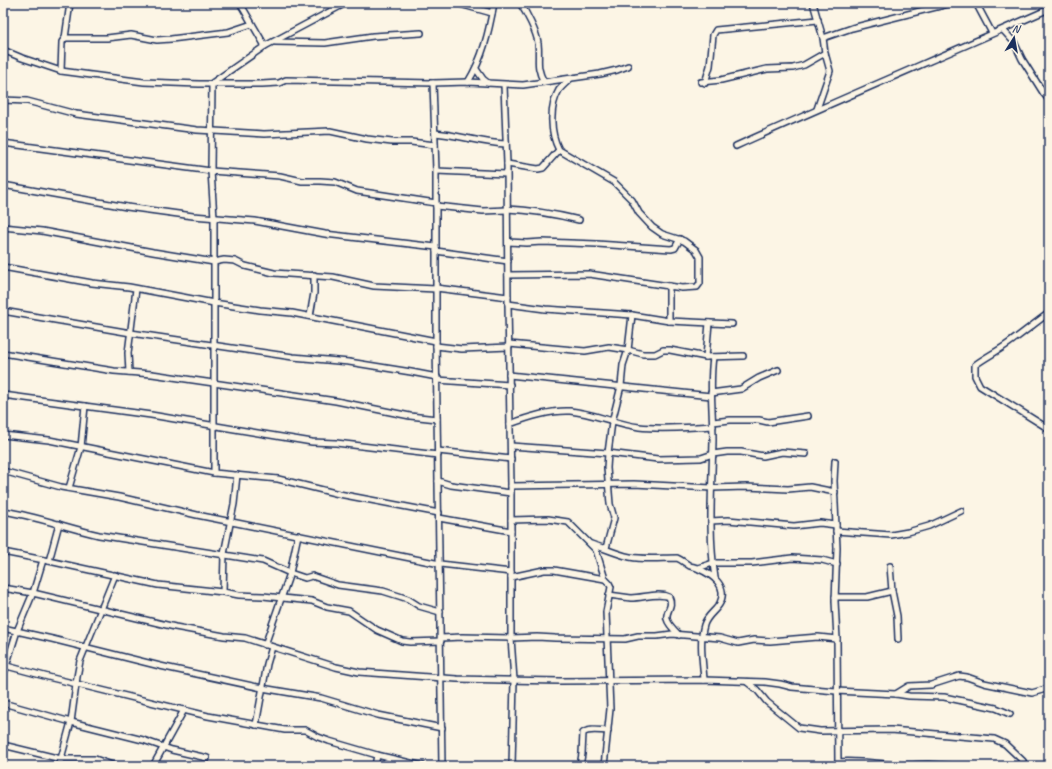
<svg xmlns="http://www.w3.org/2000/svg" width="1052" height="769" font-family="Caveat,sans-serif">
  <rect width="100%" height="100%" fill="#fcf5e5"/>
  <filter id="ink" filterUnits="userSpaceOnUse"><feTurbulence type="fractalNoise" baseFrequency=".025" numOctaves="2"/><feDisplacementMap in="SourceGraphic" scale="8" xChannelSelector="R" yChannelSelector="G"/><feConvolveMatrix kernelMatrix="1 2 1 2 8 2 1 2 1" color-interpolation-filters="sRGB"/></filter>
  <g filter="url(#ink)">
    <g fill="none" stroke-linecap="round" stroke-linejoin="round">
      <defs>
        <g id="minor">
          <path d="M240 3 265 46"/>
          <path d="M456 3 492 13"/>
          <path d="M520 3C526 12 537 33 538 43 540 59 535 66 544 82"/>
          <path d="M813 3 823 38 825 53 830 71 817 109"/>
          <path d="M976 3 992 33"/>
          <path d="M1003 30 1014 42 1022 59 1044 94 1049 100"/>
          <path d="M65 38H107L131 35 157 40 171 39 228 32 252 24"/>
          <path d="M823 38 852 28 952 3"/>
          <path d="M275 42 325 43 373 36 421 33"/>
          <path d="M3 50 22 58 61 71 144 82 199 84H262L279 83 286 80 433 83 468 82 523 85 600 74 617 70 628 66"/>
          <path d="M476 69 483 79 488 83"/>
          <path d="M61 71 62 42 65 38 70 3"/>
          <path d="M468 82C483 58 489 31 494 3"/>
          <path d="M701 82 721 80 767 69 793 68 804 65 825 53"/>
          <path d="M212 83 265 46 346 3"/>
          <path d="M433 83 436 171V341L442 766"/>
          <path d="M705 83 710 66 713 35 716 30 818 20"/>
          <path d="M212 84 211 171 214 218V473L278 479 339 494 439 513"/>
          <path d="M504 85 507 164 508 304 511 486V638L514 680 512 766"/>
          <path d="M3 100 27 101 76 114 197 130 264 134 330 131 367 139 392 142H411L435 145"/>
          <path d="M435 133C459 135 482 143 506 144"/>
          <path d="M3 143 211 171 280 176 302 181H320L335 182 357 191 436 203"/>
          <path d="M736 146C840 99 945 55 1049 9"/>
          <path d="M507 164 538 169 543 168 559 150"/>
          <path d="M436 171 506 174"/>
          <path d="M3 185 127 207 193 216 255 221 325 234 436 247"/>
          <path d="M436 206 483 211 507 210"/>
          <path d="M507 209C532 210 555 214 579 220"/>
          <path d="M3 227 42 231 153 252 214 262 224 260 235 261 245 266 274 273 333 277 374 286 436 289"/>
          <path d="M508 242 527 243 542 242 597 244 671 249 675 248 680 239"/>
          <path d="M436 251 508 261"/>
          <path d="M3 267 92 283 129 287 214 303 260 310 292 313 436 341"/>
          <path d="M508 275 589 274 682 288 697 287 700 283V257L696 250 684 241 662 234 652 227 639 213 632 200 614 182 559 150C550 133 549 107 559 90 562 86 567 82 570 79"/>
          <path d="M436 288 508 297"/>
          <path d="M508 304 545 309 632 315 669 321 732 324"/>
          <path d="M3 311 131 333 293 357 349 362 411 372 437 377"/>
          <path d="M1049 313C1035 323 1023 333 1009 343 998 351 986 357 975 365V376L980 386 1049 429"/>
          <path d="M310 316 314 293V275"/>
          <path d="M669 321V286"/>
          <path d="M509 344 585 351 609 347 628 350 643 354H655L663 350H670L706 357 743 356"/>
          <path d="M436 346 462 349 509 347"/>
          <path d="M3 353 114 371 152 374 336 401 410 416 437 419"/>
          <path d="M706 357 709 323"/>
          <path d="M713 357C709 386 713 412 713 440 712 486 708 532 715 578"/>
          <path d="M129 372 128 353 136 289"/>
          <path d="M509 375 711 396"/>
          <path d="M437 380 510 385"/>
          <path d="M711 393 741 389 759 378 778 370"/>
          <path d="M3 395 151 415 312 442 336 443 438 455"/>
          <path d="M713 422 730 420H759L768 422 808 416"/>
          <path d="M510 424C528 417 550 410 570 411 593 413 616 424 639 427 663 430 689 427 713 426"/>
          <path d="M3 435 49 440 214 473"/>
          <path d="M511 446 608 453 658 459 701 458 713 454 727 452H741L763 456 782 452 806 454"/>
          <path d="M438 451 511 459"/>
          <path d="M835 461 834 481 837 548 835 601 837 639 838 766"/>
          <path d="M3 471 61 487 119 497 197 515 440 564 511 572"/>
          <path d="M438 481 451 485 511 493"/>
          <path d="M511 486 634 484 712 488 746 487 788 489 810 487 835 492"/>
          <path d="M69 488 81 447 85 406"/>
          <path d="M3 511C36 516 67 528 99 535L263 561 290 573 305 578 312 576 338 585 383 591 399 596 408 599 419 606 440 612"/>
          <path d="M439 518 511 531"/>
          <path d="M511 520 548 519 568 522 596 550 605 579 609 583 611 587 606 612 610 709 604 766"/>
          <path d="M711 521 728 520 794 526 820 523 836 525"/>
          <path d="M836 531 891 535 908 532 929 526 961 511"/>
          <path d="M591 544C604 548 616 554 630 557 645 560 661 558 677 558 682 560 685 563 690 566 693 567 696 567 699 569 713 575 728 586 720 603 716 611 707 615 704 625 699 642 703 663 704 680"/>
          <path d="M606 548 614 518 610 504 607 468 608 453 612 422 621 386 623 365 628 350 632 315"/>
          <path d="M3 552 49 561 158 585 223 592 239 595 263 596 312 601 327 607 349 611 377 630 402 641 410 642 441 641"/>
          <path d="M49 561 59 524"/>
          <path d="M890 566 892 591 897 616 898 639"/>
          <path d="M698 568 713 563H752L792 558 822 560 837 564"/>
          <path d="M511 577 544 570H554L605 579"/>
          <path d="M3 588 33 593 175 627 224 636 245 638 336 667 359 672 457 679 560 681 704 680 765 682 780 684 792 687 836 691 896 694 909 696 944 697 996 708 1010 714"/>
          <path d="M223 592 224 554 234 504 237 475"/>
          <path d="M609 595C616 596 624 597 631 598 643 598 659 592 669 597 674 607 665 611 667 619 668 624 675 631 679 635"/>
          <path d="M835 597H867L892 591"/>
          <path d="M3 628 52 639 160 666 262 688 321 698 378 715 442 728"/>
          <path d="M441 638 462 637 511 638 537 637 555 638 625 639 638 636H657L672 634 720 638 738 643 754 640 770 641 818 637 837 639"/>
          <path d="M265 645 290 573 298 535"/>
          <path d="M3 665 52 678 208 716 285 730H305L318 737 329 741 377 755 423 766"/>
          <path d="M3 676 17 631 33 593 43 560"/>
          <path d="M747 682 757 690 767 702 799 728 820 731 891 730 994 739 1005 744 1023 761"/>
          <path d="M896 694 909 686 931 685 959 676 967 677 984 683 1032 693 1049 688"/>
          <path d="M3 703 71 722 143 740 172 750 207 758"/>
          <path d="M256 725 267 664 272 647"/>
          <path d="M3 745 61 759H95L115 766"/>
          <path d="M838 762C860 760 882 765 904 765 919 765 934 763 950 766"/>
          <path d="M59 766 71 722 77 677 80 661 115 575"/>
          <path d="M153 766 184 710"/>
          <path d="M375 766 377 755"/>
          <path d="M580 766 582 754 583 733C589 728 600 731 608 731"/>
        </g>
      </defs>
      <!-- minor casing -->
      <use href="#minor" stroke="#1b2f5e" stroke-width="8"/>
      <!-- minor -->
      <use href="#minor" stroke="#fcf5e5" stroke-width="5"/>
    </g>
  </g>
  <!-- margin -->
  <rect width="1052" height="769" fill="none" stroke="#fcf5e5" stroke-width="16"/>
  <rect x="8" y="8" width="1036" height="753" fill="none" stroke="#1b2f5e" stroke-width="1.5" filter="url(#ink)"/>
  <!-- north arrow -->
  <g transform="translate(1014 38) rotate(11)" stroke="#fcf5e5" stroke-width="3" paint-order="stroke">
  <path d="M0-3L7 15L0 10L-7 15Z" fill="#1b2f5e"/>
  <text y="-6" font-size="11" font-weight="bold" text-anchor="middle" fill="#1b2f5e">N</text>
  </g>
</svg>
